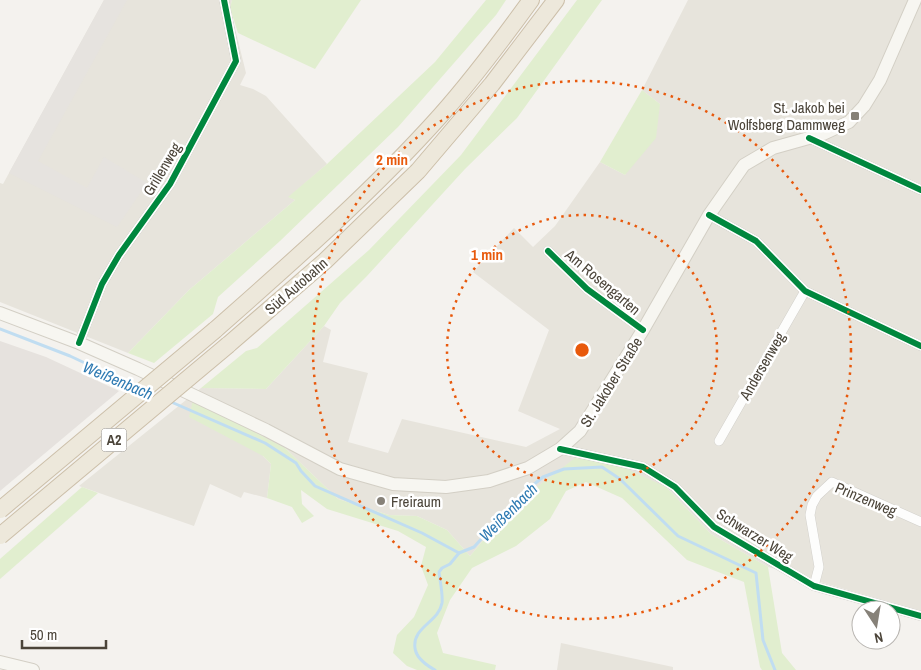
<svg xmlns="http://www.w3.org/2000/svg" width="921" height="670" font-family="'Archivo Narrow',sans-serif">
  <rect width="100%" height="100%" fill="#f4f2ee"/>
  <!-- residential -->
  <g fill="#e7e4dc">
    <path d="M104 0H232L230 8 246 73 240 85 253 89 266 96 327 164 289 197 295 200 189 290 128 353 0 302V183L3 184Z"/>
    <path d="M688 0H921V611L768 567 711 534 666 487 576 458 512 506 470 556 447 530 417 516 389 515 338 499 285 448 263 456 271 464 267 498 244 492 241 498 210 484 194 526 79 486 201 388 266 389 324 326 331 330 323 362 368 373 348 442 388 453 402 419 526 447 560 429 518 411 549 330 473 272 514 228 533 247 555 226 600 162 625 175 660 104 642 90Z"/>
    <path d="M561 643 673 667V670H557Z"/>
  </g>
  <!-- industrial -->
  <path fill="#e6e2de" d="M0 341 46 357 119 391 0 491Z"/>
  <!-- green -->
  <g fill="#e1eecf">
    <path d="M232 0H361L315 69 238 33 230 8Z"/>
    <path d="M486 0H506L496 15 398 127 280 241 218 297 213 314 154 363 128 353 189 290 295 200 288 197 327 164 435 62Z"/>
    <path d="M577 0H602L517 118 465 169 367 276 340 303 324 326 266 389 201 388 246 351 257 348 369 250 461 155Z"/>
    <path d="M642 90 660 104 656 138 625 175 600 162Z"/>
    <path d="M193 400 285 448 338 499 389 515 417 516 447 530 470 556 512 506 575 458 616 464 666 487 711 534 768 567 782 653 796 670H762L760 667 744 582 687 560 622 498 586 482 566 491 550 519 516 546 472 568 450 600 437 633 443 653 496 665 495 670H417L407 666 393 653 397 635 414 617 428 585 421 566 426 547 398 531 327 509 301 490 302 504 314 516 302 523 292 507 267 498 271 464 263 456 189 417Z"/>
    <path d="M82 487 98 493 0 579V559Z"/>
  </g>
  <!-- parking -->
  <path fill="#e6e3df" d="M104 0H127L38 161 87 188 104 157 147 183 117 227 9 173Z"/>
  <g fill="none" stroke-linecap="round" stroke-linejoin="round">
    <!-- stream -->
    <g stroke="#c0ddf1" stroke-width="3">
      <path d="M0 329 70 356 138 388"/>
      <path d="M169 401 265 443 296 463 301 471 315 486 422 533 459 553 474 547 522 494 543 477 564 469 602 467 620 479 678 536 756 573 763 640 775 670"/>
      <path d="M435 670C426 665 416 658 415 648 412 627 439 622 442 603 443 594 440 581 439 572L442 568 450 564 459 553"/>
    </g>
    <defs>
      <g id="street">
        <path d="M809 138 921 190"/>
        <path d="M709 215 756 241 805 291 921 346"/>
        <path d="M548 251 587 289 643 330"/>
        <path d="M79 343 102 284 119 255 170 184 236 61 224 0"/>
        <path d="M719 441 805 291"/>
        <path d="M560 449 643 467 675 487 714 527 814 586 921 616"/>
        <path d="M814 586 819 567 810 515 812 505 817 496 832 482 921 522"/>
      </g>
      <g id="secondary">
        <path d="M0 313 79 343 138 369 266 430 340 469 393 484 446 487 489 481 528 468 560 449 580 431 643 330 709 215 744 165 773 148 823 134 849 122 864 106 880 80 915 0"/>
        <path d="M0 662 33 670"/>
      </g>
      <g id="highway">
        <path d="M215 330C293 261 371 193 440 116 473 79 502 40 531 0"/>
        <path d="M228 345 325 261 418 171 492 84 556 0"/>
      </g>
    </defs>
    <!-- street casing -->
    <use href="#street" stroke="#d2d0cb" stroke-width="10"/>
    <!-- secondary casing -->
    <use href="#secondary" stroke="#d3cfc5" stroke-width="14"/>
    <!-- highway casing -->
    <use href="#highway" stroke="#ccbfa9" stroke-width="18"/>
    <!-- street -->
    <use href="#street" stroke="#fdfdfc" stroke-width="9"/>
    <!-- secondary -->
    <use href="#secondary" stroke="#f7f6f1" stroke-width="12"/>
    <!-- highway -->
    <use href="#highway" stroke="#ede8db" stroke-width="16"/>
    <defs>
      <g id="highway-bridge">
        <path d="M0 510 215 330"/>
        <path d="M0 536 228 345"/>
      </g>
    </defs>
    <!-- highway-bridge casing -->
    <use href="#highway-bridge" stroke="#ccbfa9" stroke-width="18" stroke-linecap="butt"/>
    <!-- highway-bridge -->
    <use href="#highway-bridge" stroke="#ede8db" stroke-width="16"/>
    <defs>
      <g id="cycleway">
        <path d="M809 138 921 190"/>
        <path d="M709 215 756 241 805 291 921 346"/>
        <path d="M548 251 587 289 643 330"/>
        <path d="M79 343 102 284 119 255 170 184 236 61 224 0"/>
        <path d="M560 449 643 467 675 487 714 527 814 586 921 616"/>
      </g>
    </defs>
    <!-- cycleway casing -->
    <use href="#cycleway" stroke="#fff" stroke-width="9"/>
    <!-- cycleway -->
    <use href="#cycleway" stroke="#00873e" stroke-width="6"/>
  </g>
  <!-- distance rings -->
  <g fill="none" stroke="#e8590c" stroke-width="2.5" stroke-dasharray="2.5 5">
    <circle cx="582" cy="350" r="135"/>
    <circle cx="582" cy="350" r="269"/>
  </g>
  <!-- markers -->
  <g fill="#868178" stroke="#fff" stroke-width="2">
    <rect x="850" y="111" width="10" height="10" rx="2.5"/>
    <circle cx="381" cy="501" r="5"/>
  </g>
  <g text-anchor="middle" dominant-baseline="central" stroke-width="5" stroke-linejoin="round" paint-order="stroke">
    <!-- shield labels -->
    <rect fill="#fff" stroke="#817c74" stroke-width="1" x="101.5" y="428.5" width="25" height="23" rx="4"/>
    <g font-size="14" font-weight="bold" fill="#4b4439">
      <text x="114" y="440">A2</text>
    </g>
    <!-- poi labels -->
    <g font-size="15" fill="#4b4439" stroke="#fff" text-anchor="end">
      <text x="845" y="107">St. Jakob bei<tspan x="845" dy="17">Wolfsberg Dammweg</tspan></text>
      <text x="391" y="501" text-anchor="start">Freiraum</text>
    </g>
    <!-- street labels -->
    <g font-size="15" fill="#4b4439" stroke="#fff">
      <text transform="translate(162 169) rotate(-59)">Grillenweg</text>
      <text transform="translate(603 282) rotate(40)">Am Rosengarten</text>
      <text transform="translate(296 286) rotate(-41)">Süd Autobahn</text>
      <text transform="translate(762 366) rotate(-60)">Andersenweg</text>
      <text transform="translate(611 382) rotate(-58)">St. Jakober Straße</text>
      <text transform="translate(866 499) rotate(23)">Prinzenweg</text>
      <text transform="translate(755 535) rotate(32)">Schwarzer Weg</text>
    </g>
    <!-- water labels -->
    <g font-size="16" font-style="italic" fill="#2e7ab2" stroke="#fff">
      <text transform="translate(118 380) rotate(23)">Weißenbach</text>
      <text transform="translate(508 512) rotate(-45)">Weißenbach</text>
    </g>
  </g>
  <circle cx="582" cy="350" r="8" fill="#e8590c" stroke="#fff" stroke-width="2.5"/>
  <g font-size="15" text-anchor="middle" font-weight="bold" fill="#e8590c" stroke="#fff" stroke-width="5" stroke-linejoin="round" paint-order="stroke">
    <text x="392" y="165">2 min</text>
    <text x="487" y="260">1 min</text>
  </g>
  <!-- north arrow -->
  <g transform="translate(876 625) rotate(168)"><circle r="24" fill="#ffffff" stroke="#b7b4b0"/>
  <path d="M0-4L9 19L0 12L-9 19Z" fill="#868178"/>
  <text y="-8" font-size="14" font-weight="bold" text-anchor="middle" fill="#4b4439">N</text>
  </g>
  <!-- scale -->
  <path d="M22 640v8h84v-8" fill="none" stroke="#4b4439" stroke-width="2.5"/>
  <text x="30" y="640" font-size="15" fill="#4b4439" stroke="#ffffff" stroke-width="4" paint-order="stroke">50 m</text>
</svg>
